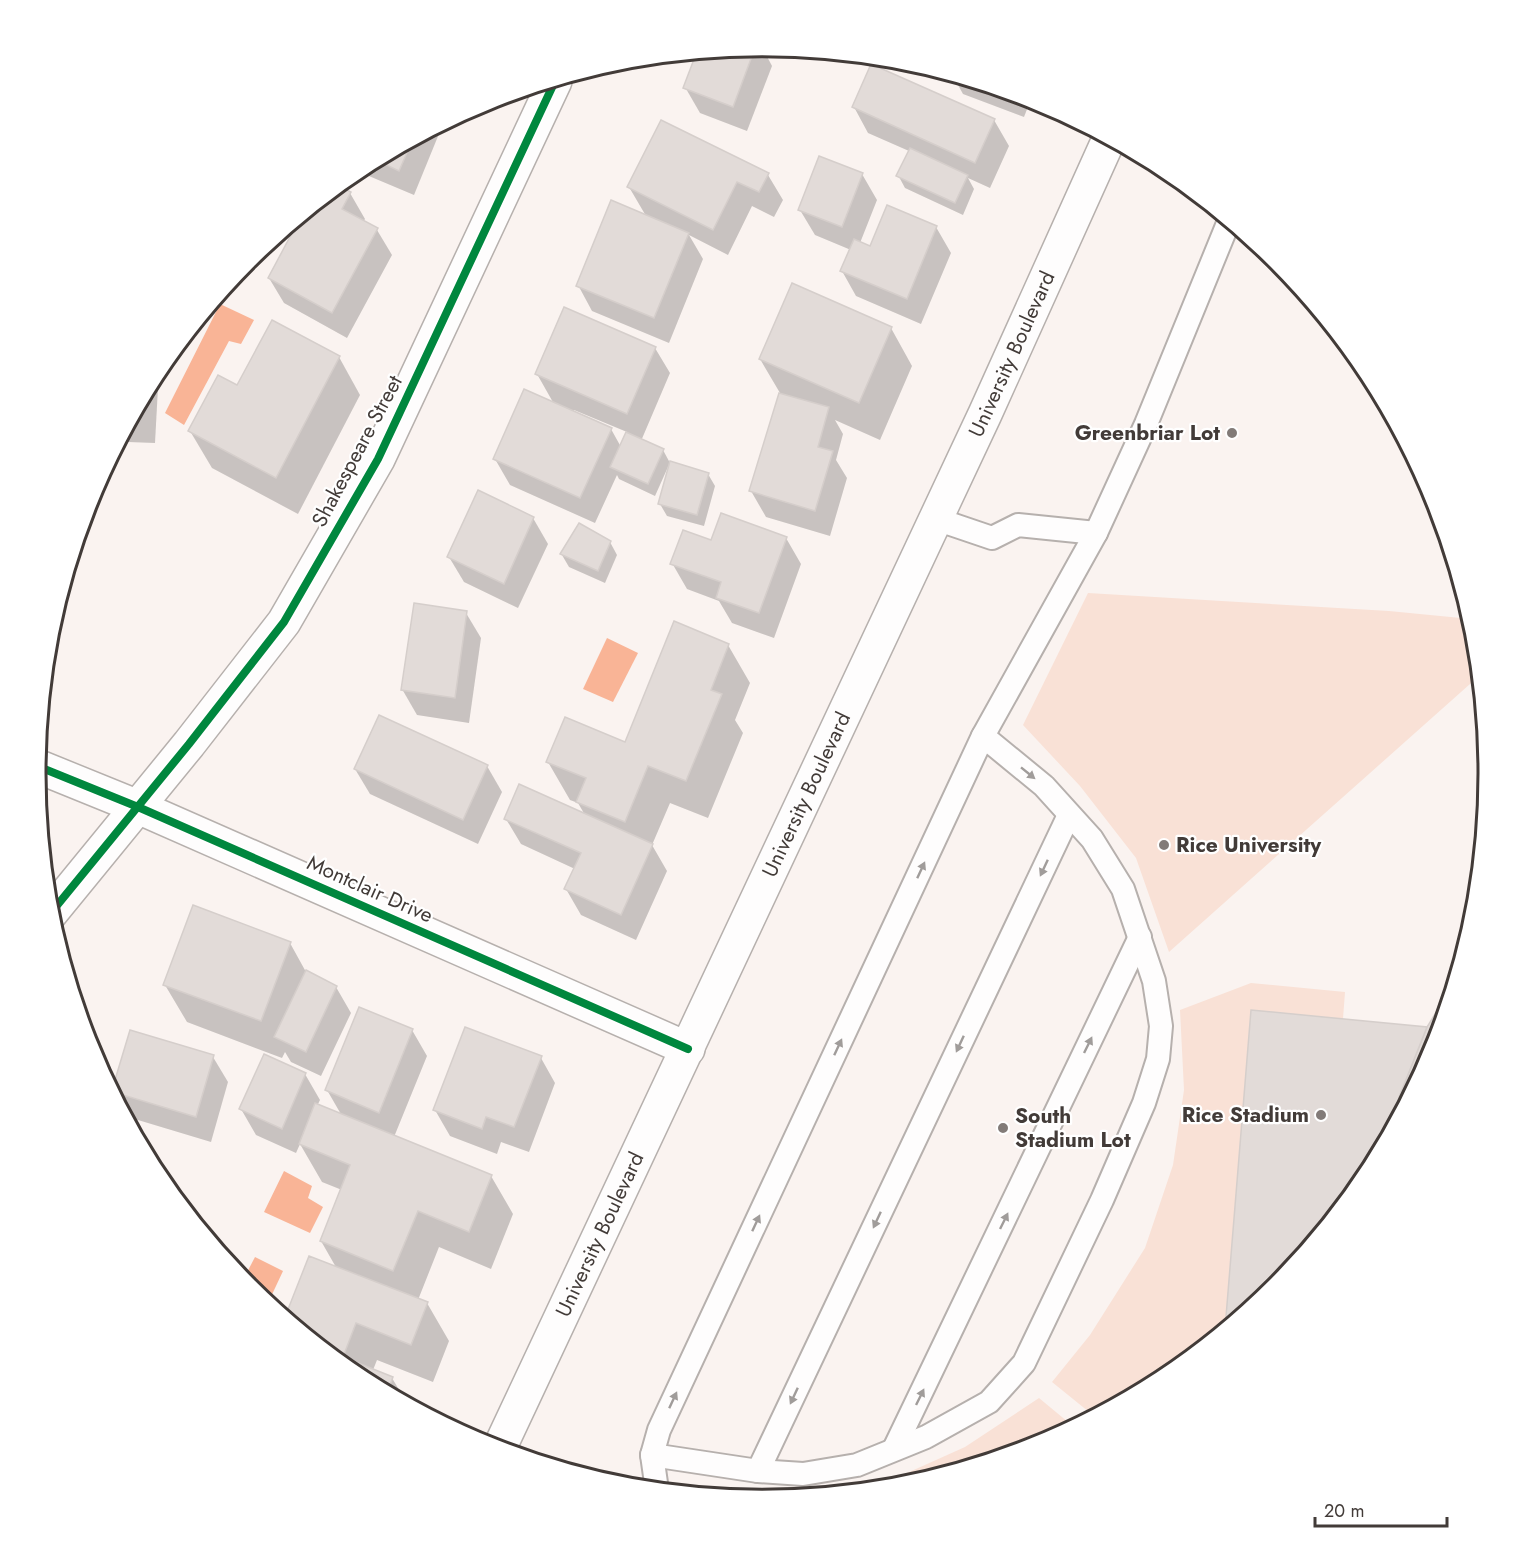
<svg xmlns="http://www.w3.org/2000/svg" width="1525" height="1547" font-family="Jost,sans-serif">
  <rect width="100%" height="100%" fill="#faf3f0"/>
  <!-- green -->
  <g fill="#f9e1d6">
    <path d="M1088 593 1389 611 1471 619 1475 632 1479 676 1169 952 1136 858 1080 786 1023 725Z"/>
    <path d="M1455 982 1434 1052 1366 1177 1276 1287 1166 1378 1094 1416 1052 1382 1090 1335 1145 1248 1173 1165 1184 1090 1180 1010 1251 983 1345 992 1343 1019 1427 1027Z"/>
    <path d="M1039 1398 1074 1427 1040 1445 904 1486 844 1492 878 1486 965 1447Z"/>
  </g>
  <!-- water -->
  <g fill="#f9b496">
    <path d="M220 304 254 320 241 344 229 341 184 425 165 413Z"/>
    <path d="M607 638 638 653 613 702 583 689Z"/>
    <path d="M284 1171 312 1186 308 1198 323 1207 310 1233 264 1212Z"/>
    <path d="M255 1257 283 1271 268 1303 243 1280Z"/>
  </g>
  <!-- shadow -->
  <g fill="#0003" fill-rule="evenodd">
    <path d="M762 47 772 66 747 131 700 113 685 87 698 53Z"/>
    <path d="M953 76 1031 99 1024 117 963 94Z"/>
    <path d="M854 107 994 120 1009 146 990 188 968 178 974 189 963 215 905 188 898 175 909 151 868 133Z"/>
    <path d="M443 124 414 195 357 171 359 169Z"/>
    <path d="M862 174 877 200 860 243 871 248 936 227 951 253 921 324 856 296 842 271 851 250 815 235 800 210Z"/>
    <path d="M768 175 783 200 774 217 752 206 728 255 689 235 703 259 669 343 592 311 578 285 646 216 629 187Z"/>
    <path d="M338 187 350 193 365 219 363 222 377 230 392 255 347 338 284 303 269 278 303 215Z"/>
    <path d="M891 328 912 366 880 440 835 420 843 434 836 460 847 478 830 536 766 517 751 491 780 393 760 359Z"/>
    <path d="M655 348 670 373 641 441 663 450 670 463 708 474 715 486 704 526 667 516 660 504 670 468 668 467 655 496 619 479 617 475 595 523 510 485 495 459 554 404 537 374ZM574 410 627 432 621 447 611 429 573 412Z"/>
    <path d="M339 357 360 395 298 514 212 468 190 431 238 387Z"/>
    <path d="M159 369 155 443 128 442 124 434Z"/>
    <path d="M533 518 548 544 518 608 464 582 449 557Z"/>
    <path d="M786 538 801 564 774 638 732 623 719 601 687 589 672 563Z"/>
    <path d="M610 542 617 555 605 583 569 567 562 555Z"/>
    <path d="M466 613 481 638 469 723 417 715 402 689Z"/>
    <path d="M728 645 750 683 735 720 743 733 708 818 670 803 652 845 667 871 636 940 581 915 566 889 575 869 521 844 506 819 585 815 578 803 570 800 548 762 626 744Z"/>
    <path d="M380 717 487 766 502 792 478 844 370 794 355 769Z"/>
    <path d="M290 943 306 972 336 987 351 1013 321 1076 291 1062 285 1052 282 1058 187 1022 165 985Z"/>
    <path d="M1253 1012 1434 1052 1366 1177 1276 1287 1226 1328Z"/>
    <path d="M412 1030 427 1056 394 1137 491 1176 513 1214 491 1269 439 1247 418 1300 427 1303 449 1341 433 1382 377 1360 373 1370 392 1378 407 1403 359 1377 287 1318 337 1269 321 1241 342 1190 322 1182 300 1144 296 1153 256 1135 241 1109 305 1074 320 1100 317 1106 342 1116 327 1090Z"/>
    <path d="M131 1032 213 1057 228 1082 211 1142 128 1117 113 1092Z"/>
    <path d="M541 1058 555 1083 529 1152 501 1142 497 1154 450 1136 435 1110Z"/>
  </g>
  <!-- building -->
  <g fill="#e2dbd8" stroke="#d5cecb" stroke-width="1.5">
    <path d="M755 48 733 107 683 88 696 54Z"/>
    <path d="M871 64 995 119 975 163 852 107Z"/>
    <path d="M661 120 769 173 759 192 737 182 713 230 627 187Z"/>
    <path d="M412 141 399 171 376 160Z"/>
    <path d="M910 148 968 175 955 203 896 176Z"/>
    <path d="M819 156 863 173 842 227 798 210Z"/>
    <path d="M339 186 351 192 342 209 378 228 332 313 268 278 300 218Z"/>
    <path d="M611 200 689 233 654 318 576 286Z"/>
    <path d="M887 205 937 226 907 299 840 271 854 239 870 246Z"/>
    <path d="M792 283 892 327 859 403 759 359Z"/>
    <path d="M564 307 656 347 627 414 535 374Z"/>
    <path d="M272 320 340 356 276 478 188 431 218 375 237 385Z"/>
    <path d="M524 389 612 428 580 498 493 459Z"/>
    <path d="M779 393 829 407 818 447 833 451 815 511 749 491Z"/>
    <path d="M626 432 664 449 648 484 610 467Z"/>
    <path d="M670 461 709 473 697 515 658 504Z"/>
    <path d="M478 490 534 517 504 584 447 557Z"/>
    <path d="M721 513 787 537 759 613 716 598 721 582 670 564 683 530 711 540Z"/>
    <path d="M579 523 611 541 598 571 560 554Z"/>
    <path d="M414 603 467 611 455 698 401 690Z"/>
    <path d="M674 621 729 644 711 690 722 694 686 781 648 766 625 822 576 802 586 778 546 762 565 717 625 742Z"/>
    <path d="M379 715 488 765 463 820 354 769Z"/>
    <path d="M519 784 653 844 621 915 564 889 581 853 504 819Z"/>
    <path d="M193 905 291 942 261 1021 163 985Z"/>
    <path d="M306 970 337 986 306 1052 274 1037Z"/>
    <path d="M1455 982 1434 1052 1409 1098 1399 1097 1427 1027Z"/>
    <path d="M359 1007 413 1029 379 1113 325 1090Z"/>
    <path d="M1251 1010 1427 1027 1399 1097 1409 1098 1366 1177 1276 1287 1225 1329Z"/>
    <path d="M465 1027 542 1056 514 1127 486 1117 482 1129 433 1110Z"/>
    <path d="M130 1030 214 1055 196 1117 113 1092 112 1090Z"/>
    <path d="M264 1054 306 1073 282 1129 239 1109Z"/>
    <path d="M315 1103 492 1175 469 1232 418 1211 393 1271 320 1241 350 1165 299 1144Z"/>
    <path d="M309 1256 428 1302 411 1345 356 1323 343 1357 393 1377 387 1393 359 1377 285 1317Z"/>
  </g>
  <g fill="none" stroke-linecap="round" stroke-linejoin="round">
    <defs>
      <g id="lane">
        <path d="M936 519 992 538 1018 525 1096 533"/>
        <path d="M894 1449 1140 937"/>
        <path d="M652 1455 758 1471 803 1474 857 1465 926 1437 989 1402 1024 1363 1102 1200 1144 1103 1158 1059 1161 1026 1154 981 1123 889 1092 839 1044 786 983 736"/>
        <path d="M758 1471 1069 815"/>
        <path d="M657 1490 652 1455 659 1430 983 736 1096 533 1146 424 1229 221"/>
      </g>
      <g id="street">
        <path d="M37 766 138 807 688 1049"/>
        <path d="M50 914 189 744 284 622 378 459 555 81"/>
      </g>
      <g id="secondary">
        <path id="s1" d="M499 1449 985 414 1109 139"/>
      </g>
    </defs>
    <!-- lane casing -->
    <use href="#lane" stroke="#b6b0ad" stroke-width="26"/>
    <!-- street casing -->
    <use href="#street" stroke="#b6b0ad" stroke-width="36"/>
    <!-- secondary casing -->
    <use href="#secondary" stroke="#b6b0ad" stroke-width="36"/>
    <!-- lane -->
    <use href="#lane" stroke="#fefdfd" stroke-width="22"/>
    <!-- street -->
    <use href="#street" stroke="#fefdfd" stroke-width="33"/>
    <!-- secondary -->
    <use href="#secondary" stroke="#fefdfd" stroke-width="33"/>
    <defs>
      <g id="cycleway">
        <path d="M37 766 138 807 688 1049"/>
        <path d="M50 914 189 744 284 622 378 459 555 81"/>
      </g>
    </defs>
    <!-- cycleway casing -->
    <use href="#cycleway" stroke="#fff" stroke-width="11"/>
    <!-- cycleway -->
    <use href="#cycleway" stroke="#00873e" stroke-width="8"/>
  </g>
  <!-- one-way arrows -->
  <defs><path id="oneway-solid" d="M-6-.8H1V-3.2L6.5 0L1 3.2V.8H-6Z" transform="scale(1.5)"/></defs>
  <g fill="#a09c9a">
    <use href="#oneway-solid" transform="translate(1028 773) rotate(39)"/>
    <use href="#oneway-solid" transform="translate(1044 868) rotate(115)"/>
    <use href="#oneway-solid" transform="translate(921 870) rotate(-65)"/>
    <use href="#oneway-solid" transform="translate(960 1044) rotate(115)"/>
    <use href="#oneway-solid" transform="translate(1088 1045) rotate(-64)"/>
    <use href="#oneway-solid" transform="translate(838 1047) rotate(-65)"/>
    <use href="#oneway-solid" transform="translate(877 1220) rotate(115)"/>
    <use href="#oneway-solid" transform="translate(1004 1221) rotate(-64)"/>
    <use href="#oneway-solid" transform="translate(756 1223) rotate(-65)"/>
    <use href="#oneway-solid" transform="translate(794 1396) rotate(115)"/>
    <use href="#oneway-solid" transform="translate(920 1397) rotate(-64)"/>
    <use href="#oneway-solid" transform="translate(673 1400) rotate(-65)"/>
  </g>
  <!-- markers -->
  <g fill="#827b78" stroke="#fff" stroke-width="2">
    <circle cx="1232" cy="433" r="6"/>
    <circle cx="1164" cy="845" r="6"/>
    <circle cx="1321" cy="1115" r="6"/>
    <circle cx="1003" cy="1128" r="6"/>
  </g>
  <g text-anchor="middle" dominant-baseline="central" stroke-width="4.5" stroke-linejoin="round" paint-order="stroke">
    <!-- street labels -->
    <g font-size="21" fill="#423b38" stroke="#fff">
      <text stroke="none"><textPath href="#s1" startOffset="1209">University Boulevard</textPath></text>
      <text transform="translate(357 451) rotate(-62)">Shakespeare Street</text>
      <text stroke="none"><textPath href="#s1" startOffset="723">University Boulevard</textPath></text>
      <text transform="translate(370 889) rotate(24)">Montclair Drive</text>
      <text stroke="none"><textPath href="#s1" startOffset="237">University Boulevard</textPath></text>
    </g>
    <!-- poi labels -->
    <g font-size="21" font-weight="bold" fill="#423b38" stroke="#fff" text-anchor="end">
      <text x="1220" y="433">Greenbriar Lot</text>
      <text x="1176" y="845" text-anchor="start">Rice University</text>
      <text x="1309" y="1115">Rice Stadium</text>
      <text x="1015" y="1116" text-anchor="start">South<tspan x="1015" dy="24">Stadium Lot</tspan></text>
    </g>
  </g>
  <!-- crop -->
  <path d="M0 0H1525V1547H0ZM46 773a716 716 0 1 1 1432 0a716 716 0 1 1-1432 0Z" fill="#fff" fill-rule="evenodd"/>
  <path fill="none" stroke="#423b38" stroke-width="3" d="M46 773a716 716 0 1 1 1432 0a716 716 0 1 1-1432 0Z"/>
  <!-- scale -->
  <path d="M1315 1517v9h132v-9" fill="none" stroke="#423b38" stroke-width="3"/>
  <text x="1324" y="1517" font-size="18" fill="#423b38" stroke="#ffffff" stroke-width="4.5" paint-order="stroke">20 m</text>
</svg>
